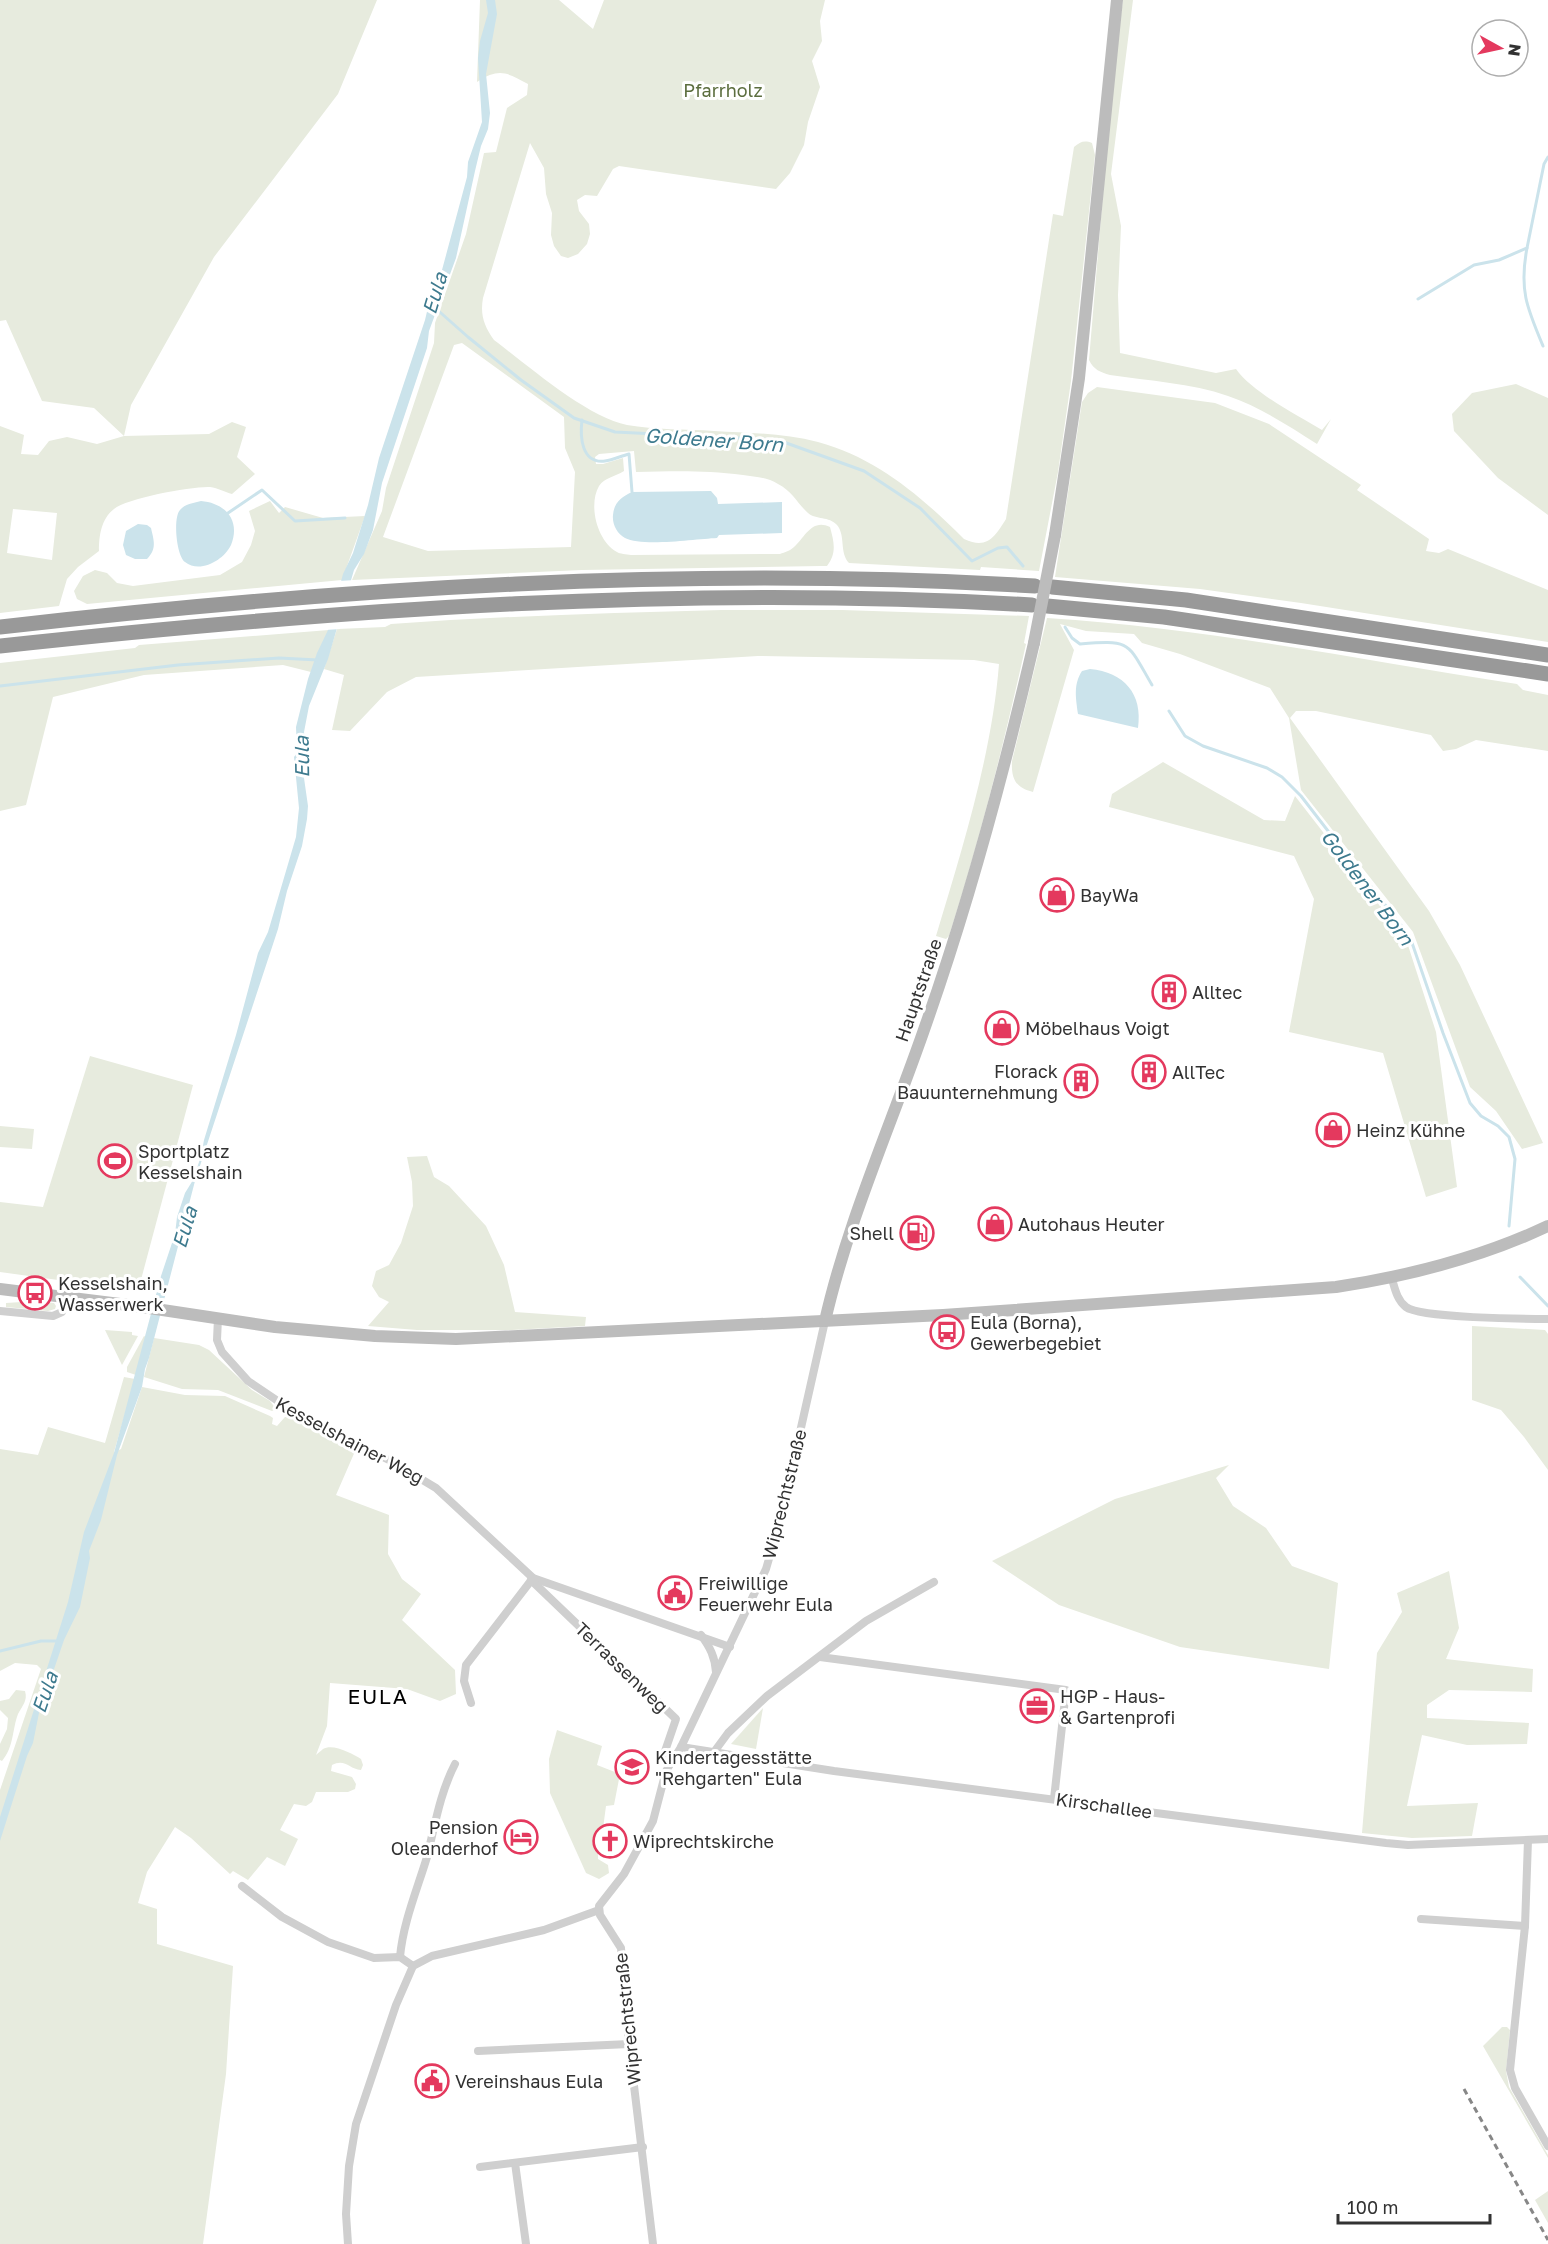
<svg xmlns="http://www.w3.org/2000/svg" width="1548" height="2244" font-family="'Golos Text',sans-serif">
  <rect width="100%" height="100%" fill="#fff"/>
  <!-- green -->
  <g fill="#e7ebde" fill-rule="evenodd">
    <path d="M0 0H377L338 94 214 257 131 405 124 436 209 434 232 422 246 427 237 457 255 474 232 494C225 492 218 488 210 487 193 486 127 498 114 509 101 519 99 536 99 551L78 567 67 579 59 606 0 613V426L24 435 21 454 38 455 49 441 67 437 97 444 124 436 94 408 42 401 6 320 0 321ZM13 509 57 513 52 560 7 553Z"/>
    <path d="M480 0H559L593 29 604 0H825L820 21 822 41 812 61 820 87 808 122 804 145 790 173 776 189 619 166 613 169 597 196 585 195 577 200 579 211 589 224 590 234 587 244 578 254 568 258 561 256 554 246 551 235 552 213 546 194 544 168 530 143 483 298C480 315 484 326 494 340 527 365 588 418 627 425 655 430 686 429 714 431 748 433 784 433 818 442 877 458 922 497 964 539 988 550 995 536 1006 519L1053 214 1063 216 1074 147C1080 142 1084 140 1092 143L1095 155 1071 381 1058 472 1039 571 981 567 980 570 849 563C839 552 846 536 837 525 829 516 816 520 808 513 797 503 792 491 778 484 767 477 755 477 743 475 705 470 674 471 636 472L634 451 599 454 595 457 596 464H603L623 458 624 471C615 477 605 477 599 486 588 505 597 541 617 552 620 554 626 554 631 555L780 554C785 552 790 551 794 547 805 537 812 518 830 527 834 542 837 553 827 566H821L582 570 352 580 382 511 386 488 434 343 435 323 466 234 484 153 496 152 507 108 527 95 528 84C506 72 499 68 477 82ZM462 343 564 417 565 448 575 472 571 547 428 551 383 537 454 345Z"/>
    <path d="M1123 0H1133L1111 174 1121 226 1118 295 1120 353 1216 373 1236 369C1252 392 1297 415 1322 430L1331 419 1317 444C1289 426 1260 407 1228 396 1191 383 1149 381 1110 375 1100 372 1094 370 1089 360L1113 76Z"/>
    <path d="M1516 384 1548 398V515L1498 478 1454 431 1452 414 1472 393Z"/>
    <path d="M1097 387 1215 403 1269 424 1361 485 1357 490 1429 539 1426 551 1439 553 1448 549 1548 590V642L1301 603 1200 589 1055 577 1082 402 1088 393Z"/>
    <path d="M270 501 279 513 285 507 323 518 365 516 342 580 87 604 77 599 74 591 83 576 95 570 107 573 117 583 133 586 220 575 242 562 251 545 255 531 249 511Z"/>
    <path d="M722 610H842L1029 616 1024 643 1026 644C1004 743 980 840 949 936L946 939 936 936C962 850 992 754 999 664L974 660 758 656 416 677 387 692 350 731 332 730 344 675 324 669 337 629 385 627 391 624C501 616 611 613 722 610Z"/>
    <path d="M1047 618C1205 628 1361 660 1517 684L1523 690 1548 695V751L1476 740 1456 749 1443 751 1431 735 1316 711H1296L1290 718 1429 911 1460 965 1543 1143 1522 1149 1496 1111 1470 1087 1413 932 1301 790 1289 718 1270 688 1180 654 1142 643 1134 634 1086 631 1060 624 1074 650 1033 792C1016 788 1011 779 1012 761Z"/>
    <path d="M329 630 311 672 283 665 144 675 53 697 26 805 0 811V663L135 648 139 645Z"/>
    <path d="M1163 762 1264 820 1285 821 1295 796 1406 939 1436 1032 1457 1187 1426 1197 1383 1053 1289 1032 1314 899 1294 856 1109 807 1112 794Z"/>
    <path d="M90 1056 193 1085 138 1291 0 1272V1202L43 1207Z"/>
    <path d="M0 1126 34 1129 32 1149 0 1147Z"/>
    <path d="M427 1156 434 1177 449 1186 486 1226 504 1265 515 1312 586 1317 585 1326 512 1330H417L368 1326 389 1302 379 1297 372 1286 376 1271 389 1265 401 1243 413 1206 412 1182 407 1157Z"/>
    <path d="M37 1301 54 1303 56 1306 55 1309 48 1311 6 1307V1303Z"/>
    <path d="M1472 1326 1545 1330 1548 1334V1470L1524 1437 1501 1410 1472 1400Z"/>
    <path d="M105 1330 132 1332V1335L138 1336 122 1365Z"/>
    <path d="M144 1336 146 1337V1341L136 1375 127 1372V1367Z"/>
    <path d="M154 1338 199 1345 209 1350 252 1390 270 1401 276 1409 272 1411 218 1390 182 1389 144 1377Z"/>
    <path d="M124 1377 135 1379 114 1452 121 1449 142 1387 185 1395 225 1396 270 1416 273 1418 272 1424 277 1426 285 1417H292L356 1449 336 1495 389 1515 388 1554 402 1579 421 1594 402 1620 455 1670 456 1694 440 1701 407 1689 330 1683 327 1726 316 1755C318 1753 321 1751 323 1749 333 1743 353 1754 361 1759L363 1765 361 1770C349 1769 345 1758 332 1765L331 1771 352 1777 356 1784 355 1789 348 1792H316L312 1802 306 1806 294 1804 280 1830 298 1839 285 1866 267 1857 248 1880 233 1871 230 1874 191 1838 175 1827 147 1872 138 1903 157 1909V1944L233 1966 226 2074 203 2244H0V1790L41 1669 37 1665 15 1663 0 1671V1449L38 1455 48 1427 105 1443Z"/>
    <path d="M1229 1465 1216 1478 1233 1506 1266 1528 1292 1566 1338 1583 1329 1669 1180 1647 1059 1605 992 1561 1115 1499Z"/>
    <path d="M1449 1571 1459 1628 1446 1659 1533 1669 1532 1692 1449 1690 1427 1705V1718L1529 1723 1527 1744 1467 1745 1422 1735 1407 1806 1478 1803 1472 1836 1412 1838 1362 1833 1377 1653 1402 1612 1397 1593Z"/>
    <path d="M16 1690 25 1691C28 1701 22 1706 18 1714 12 1730 14 1747 2 1761L0 1760V1744L7 1729 8 1718 0 1710V1701L9 1699Z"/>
    <path d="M763 1708 756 1749 731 1744Z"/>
    <path d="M557 1730 602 1746 597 1765 620 1774 614 1805 606 1806 602 1836H598V1859L608 1865 609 1873 599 1879 586 1873 550 1793 549 1759Z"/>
    <path d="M1502 2027H1507L1510 2030 1506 2071 1509 2087 1548 2155V2158L1483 2046Z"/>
    <path d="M1548 2191V2223L1535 2200Z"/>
  </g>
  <!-- water -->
  <g fill="#cbe3eb">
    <path d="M486 0H495L497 14 486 74 490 113 488 129 481 146 475 171 456 258 429 331 427 348 382 483 373 530 364 554 354 570 328 659 309 706 304 732 306 748 303 759 304 778 308 806 307 819 302 846 287 891 278 929 195 1181 149 1358 145 1369 142 1387 117 1455 101 1520 89 1551 90 1558 80 1607 64 1640 39 1713 33 1743 27 1756 0 1841V1817L68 1602 84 1532 114 1453 161 1276 175 1234 177 1217 185 1193 193 1180 201 1156 204 1140 236 1035 258 953 268 932 296 837 299 808 294 757 297 753 296 727 308 679 317 653 328 630 343 574 353 553 368 505 379 458 425 320 435 278 442 270 467 177 468 162 482 122 478 58 480 41 488 13Z"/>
    <path d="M711 491 717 498 718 504 782 502V533L719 535 717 538C696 539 642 547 625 538 617 534 612 524 613 515 614 502 622 497 632 492Z"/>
    <path d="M201 501C225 503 241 520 231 545 224 560 200 574 185 562 176 555 173 517 180 510 185 504 193 503 201 501Z"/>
    <path d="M138 524 147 525 151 528C154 541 157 549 147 559H135L126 555 123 545 126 531Z"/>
    <path d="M1090 669C1124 672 1143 694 1138 728L1078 714C1076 698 1073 685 1082 671Z"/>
  </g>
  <!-- pier -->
  <path fill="#fff" d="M355 580 340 629 325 630 339 581Z"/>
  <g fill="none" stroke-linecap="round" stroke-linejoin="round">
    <!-- stream -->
    <g stroke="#cbe3eb" stroke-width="3">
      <path d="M1527 248C1519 290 1527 308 1543 346"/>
      <path d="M1418 299 1474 265 1499 260 1527 248 1544 164 1548 157"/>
      <path d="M433 306 468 337 521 380 574 418 615 432 778 440 864 471 920 508 972 561 998 548 1007 547 1023 566"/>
      <path d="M582 420C580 436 581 464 605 461 613 460 621 456 629 454L632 492"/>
      <path d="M228 513 262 490 295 521 345 518"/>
      <path d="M1065 627 1072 638 1080 644C1132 640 1127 642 1152 685"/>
      <path d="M0 686 178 665 279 658 318 660"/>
      <path d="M1169 711 1185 736 1203 746 1267 768 1282 777 1301 796 1410 937 1443 1033 1470 1103 1481 1116 1498 1126 1509 1137 1515 1159 1509 1226"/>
      <path d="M1520 1277 1548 1306"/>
      <path d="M0 1651 41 1641H57"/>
    </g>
    <!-- street -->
    <g stroke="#cfcfcf" stroke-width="8">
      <path d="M1392 1279C1395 1289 1397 1300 1406 1307 1420 1318 1524 1319 1548 1319"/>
      <path d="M0 1311 53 1316 62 1312 67 1296"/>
      <path d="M218 1318 217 1340 222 1352 248 1381 309 1422 391 1461 436 1488 533 1578 730 1647"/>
      <path d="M531 1580 676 1719 663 1757 672 1760"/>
      <path d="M701 1635C710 1647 715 1657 716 1672"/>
      <path d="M820 1657 1066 1690 1054 1799"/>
      <path d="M471 1703 464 1681 466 1665 533 1578"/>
      <path d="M681 1747 834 1771 1386 1843 1408 1845 1548 1839"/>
      <path d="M714 1752 728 1733 767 1696 866 1621 934 1582"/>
      <path d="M1528 1840 1525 1926 1510 2070 1515 2088 1548 2146"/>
      <path d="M242 1886 282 1917 328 1942 374 1958 400 1957 413 1966"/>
      <path d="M1421 1919 1525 1926"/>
      <path d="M400 1957C403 1923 417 1890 427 1857 435 1825 440 1793 455 1764"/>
      <path d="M478 2051 629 2044"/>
      <path d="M515 2163 526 2244"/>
      <path d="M480 2167 643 2147"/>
      <path d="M348 2244 346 2214 349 2166 356 2124 396 2005 413 1966 432 1956 544 1930 599 1910"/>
      <path d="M653 2244 629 2044 621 1948 600 1915 599 1906 624 1874 653 1821 666 1771 681 1747 766 1569 780 1521 825 1321"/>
    </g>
    <!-- secondary -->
    <g stroke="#bcbcbc" stroke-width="12">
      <path d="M1055 535 1079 378 1117 0"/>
      <path d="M0 1289 136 1306 275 1327 375 1336 456 1339 943 1315 1336 1287C1409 1276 1480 1258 1548 1226"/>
      <path d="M825 1321C848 1220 892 1123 926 1024 970 899 1004 772 1034 643"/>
    </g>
    <!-- highway -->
    <g stroke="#999" stroke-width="15">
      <path d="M1052 587 1186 600 1548 655"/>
      <path d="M1047 606 1164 617 1548 674"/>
      <path d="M0 627C342 588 690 565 1035 586"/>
      <path d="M0 646C342 609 688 584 1032 605"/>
    </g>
    <!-- rail -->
    <path stroke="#878787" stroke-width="3" stroke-dasharray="6 4.5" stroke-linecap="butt" d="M1464 2089 1548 2240"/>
    <!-- secondary-bridge -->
    <path stroke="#bcbcbc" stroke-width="12" d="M1034 643 1055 535"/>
  </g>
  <!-- icons -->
  <defs>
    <symbol id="shop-ring" viewBox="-11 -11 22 22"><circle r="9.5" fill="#fff" stroke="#e4395e" stroke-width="1.5"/><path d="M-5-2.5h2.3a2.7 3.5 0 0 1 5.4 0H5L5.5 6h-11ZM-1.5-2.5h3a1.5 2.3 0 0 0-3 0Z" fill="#e4395e"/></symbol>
    <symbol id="building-ring" viewBox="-11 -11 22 22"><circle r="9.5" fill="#fff" stroke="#e4395e" stroke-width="1.5"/><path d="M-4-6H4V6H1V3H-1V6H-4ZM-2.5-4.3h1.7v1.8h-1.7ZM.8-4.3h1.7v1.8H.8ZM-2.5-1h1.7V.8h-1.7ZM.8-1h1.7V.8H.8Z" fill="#e4395e"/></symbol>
    <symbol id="stadium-ring" viewBox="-11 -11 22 22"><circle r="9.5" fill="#fff" stroke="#e4395e" stroke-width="1.5"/><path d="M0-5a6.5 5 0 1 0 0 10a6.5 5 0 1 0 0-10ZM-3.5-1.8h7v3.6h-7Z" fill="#e4395e"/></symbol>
    <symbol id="fuel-ring" viewBox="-11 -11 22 22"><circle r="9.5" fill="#fff" stroke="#e4395e" stroke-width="1.5"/><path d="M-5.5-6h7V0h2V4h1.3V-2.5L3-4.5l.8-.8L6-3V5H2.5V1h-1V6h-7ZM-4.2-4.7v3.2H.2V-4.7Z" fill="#e4395e"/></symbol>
    <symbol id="bus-ring" viewBox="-11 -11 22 22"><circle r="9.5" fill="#fff" stroke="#e4395e" stroke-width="1.5"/><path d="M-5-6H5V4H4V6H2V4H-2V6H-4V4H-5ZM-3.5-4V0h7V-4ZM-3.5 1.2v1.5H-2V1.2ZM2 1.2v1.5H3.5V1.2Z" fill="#e4395e"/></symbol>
    <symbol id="civic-ring" viewBox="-11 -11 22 22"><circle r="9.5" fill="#fff" stroke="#e4395e" stroke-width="1.5"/><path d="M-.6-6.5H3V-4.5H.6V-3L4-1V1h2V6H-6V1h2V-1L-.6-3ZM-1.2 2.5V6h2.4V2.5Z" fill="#e4395e"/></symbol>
    <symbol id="office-ring" viewBox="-11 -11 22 22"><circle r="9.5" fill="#fff" stroke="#e4395e" stroke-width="1.5"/><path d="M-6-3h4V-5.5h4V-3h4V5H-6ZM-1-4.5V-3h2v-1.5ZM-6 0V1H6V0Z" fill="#e4395e"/></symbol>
    <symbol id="school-ring" viewBox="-11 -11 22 22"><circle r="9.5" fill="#fff" stroke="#e4395e" stroke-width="1.5"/><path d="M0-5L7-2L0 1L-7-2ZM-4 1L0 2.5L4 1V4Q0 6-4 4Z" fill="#e4395e"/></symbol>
    <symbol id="hotel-ring" viewBox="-11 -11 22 22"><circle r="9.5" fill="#fff" stroke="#e4395e" stroke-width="1.5"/><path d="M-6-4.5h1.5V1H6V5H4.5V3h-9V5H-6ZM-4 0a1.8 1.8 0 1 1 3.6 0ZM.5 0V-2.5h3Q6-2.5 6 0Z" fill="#e4395e"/></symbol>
    <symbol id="church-ring" viewBox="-11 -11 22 22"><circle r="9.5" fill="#fff" stroke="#e4395e" stroke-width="1.5"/><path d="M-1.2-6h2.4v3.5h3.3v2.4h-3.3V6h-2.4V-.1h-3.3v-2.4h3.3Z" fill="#e4395e"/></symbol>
  </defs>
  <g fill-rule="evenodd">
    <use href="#shop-ring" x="1038" y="876" width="38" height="38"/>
    <use href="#building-ring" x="1150" y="973" width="38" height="38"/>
    <use href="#shop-ring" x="983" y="1009" width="38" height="38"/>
    <use href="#building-ring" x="1130" y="1053" width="38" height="38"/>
    <use href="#building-ring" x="1062" y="1062" width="38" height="38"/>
    <use href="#shop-ring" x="1314" y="1111" width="38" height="38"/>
    <use href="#stadium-ring" x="96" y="1142" width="38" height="38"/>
    <use href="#shop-ring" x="976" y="1205" width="38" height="38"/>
    <use href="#fuel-ring" x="898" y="1214" width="38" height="38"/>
    <use href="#bus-ring" x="16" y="1274" width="38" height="38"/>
    <use href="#bus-ring" x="928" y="1313" width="38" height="38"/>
    <use href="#civic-ring" x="656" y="1574" width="38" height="38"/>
    <use href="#office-ring" x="1018" y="1687" width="38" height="38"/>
    <use href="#school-ring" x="613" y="1748" width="38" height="38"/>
    <use href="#hotel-ring" x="502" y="1818" width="38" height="38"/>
    <use href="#church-ring" x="591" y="1822" width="38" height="38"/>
    <use href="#civic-ring" x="413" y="2062" width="38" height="38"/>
  </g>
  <g text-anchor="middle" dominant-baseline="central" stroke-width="6" stroke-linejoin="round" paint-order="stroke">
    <!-- park labels -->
    <g font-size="18" fill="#5c6e3f" stroke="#fff">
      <text x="723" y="90">Pfarrholz</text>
    </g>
    <!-- poi labels -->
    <g font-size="18" fill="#323232" stroke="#fff" text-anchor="start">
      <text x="1080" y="895">BayWa</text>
      <text x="1192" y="992">Alltec</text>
      <text x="1025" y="1028">Möbelhaus Voigt</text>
      <text x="1058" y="1071" text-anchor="end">Florack<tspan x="1058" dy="21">Bauunternehmung</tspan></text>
      <text x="1172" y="1072">AllTec</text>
      <text x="1356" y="1130">Heinz Kühne</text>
      <text x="138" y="1151">Sportplatz<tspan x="138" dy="21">Kesselshain</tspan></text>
      <text x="1018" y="1224">Autohaus Heuter</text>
      <text x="894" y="1233" text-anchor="end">Shell</text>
      <text x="58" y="1283">Kesselshain,<tspan x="58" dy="21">Wasserwerk</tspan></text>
      <text x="970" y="1322">Eula (Borna),<tspan x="970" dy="21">Gewerbegebiet</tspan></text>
      <text x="698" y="1583">Freiwillige<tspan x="698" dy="21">Feuerwehr Eula</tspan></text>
      <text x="1060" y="1696">HGP - Haus-<tspan x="1060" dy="21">&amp; Gartenprofi</tspan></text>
      <text x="655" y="1757">Kindertagesstätte<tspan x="655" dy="21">"Rehgarten" Eula</tspan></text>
      <text x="498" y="1827" text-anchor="end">Pension<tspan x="498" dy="21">Oleanderhof</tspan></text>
      <text x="633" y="1841">Wiprechtskirche</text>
      <text x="455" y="2081">Vereinshaus Eula</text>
    </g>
    <!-- street labels -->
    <g font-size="18" fill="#323232" stroke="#fff">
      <text transform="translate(918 990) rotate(-71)">Hauptstraße</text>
      <text transform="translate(350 1440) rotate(28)">Kesselshainer Weg</text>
      <text transform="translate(784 1494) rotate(-76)">Wiprechtstraße</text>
      <text transform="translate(622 1667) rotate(44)">Terrassenweg</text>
      <text transform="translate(1104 1805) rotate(8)">Kirschallee</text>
      <text transform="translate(627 2019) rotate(-96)">Wiprechtstraße</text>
    </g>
    <!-- water labels -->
    <g font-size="20" font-style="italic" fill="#3d7a8e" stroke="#fff">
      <text transform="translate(434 293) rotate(-73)">Eula</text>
      <text transform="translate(714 439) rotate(4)">Goldener Born</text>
      <text transform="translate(301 757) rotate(-91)">Eula</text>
      <text transform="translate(1368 887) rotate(53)">Goldener Born</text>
      <text transform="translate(184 1227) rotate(-73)">Eula</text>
      <text transform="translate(44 1692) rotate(-71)">Eula</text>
    </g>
    <!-- quarter labels -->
    <g font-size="21" letter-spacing="1.5" fill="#000" stroke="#fff">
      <text x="378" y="1696">EULA</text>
    </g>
  </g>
  <!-- north arrow -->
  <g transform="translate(1500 48) rotate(98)"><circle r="28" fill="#ffffff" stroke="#adadad" stroke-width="1.5"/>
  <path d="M0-4.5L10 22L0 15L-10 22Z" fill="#e4395e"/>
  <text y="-9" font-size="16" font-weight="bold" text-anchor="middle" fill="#323232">N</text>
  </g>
  <!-- scale -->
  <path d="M1338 2214v9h152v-9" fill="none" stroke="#323232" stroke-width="3"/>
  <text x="1347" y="2214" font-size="18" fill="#323232" stroke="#ffffff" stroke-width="4.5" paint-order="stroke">100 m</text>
</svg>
